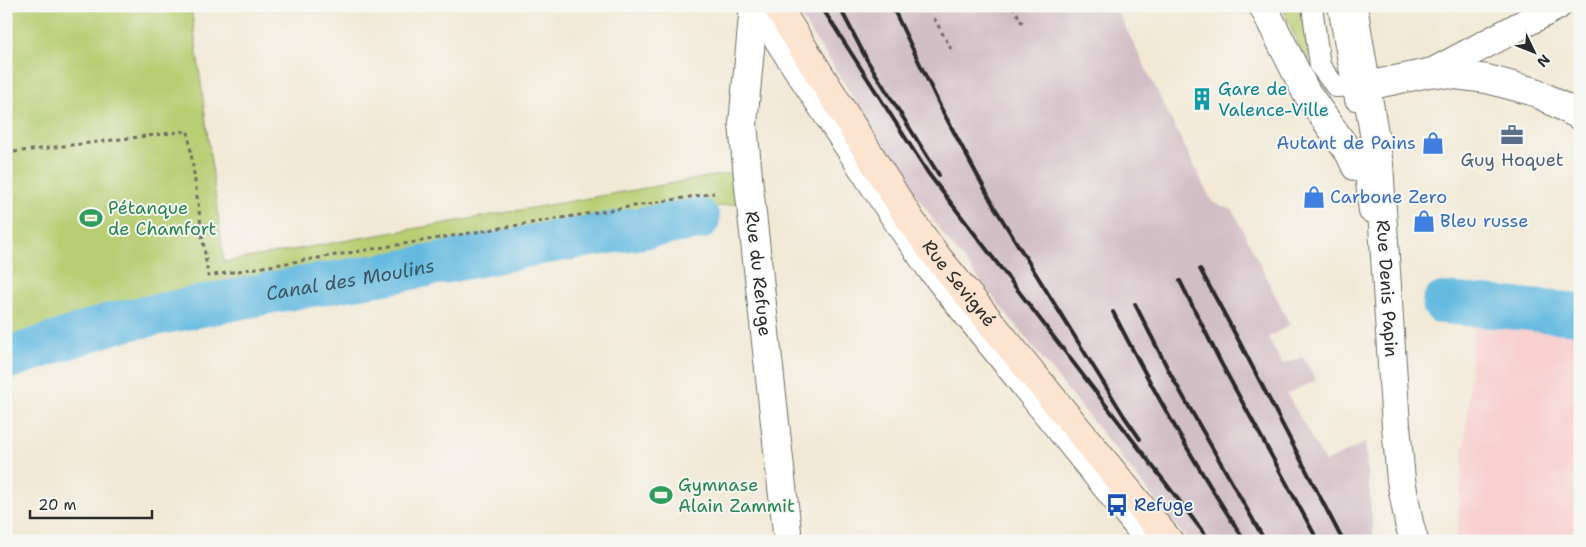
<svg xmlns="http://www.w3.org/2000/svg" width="1586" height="547" font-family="'Shantell Sans',sans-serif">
  <rect width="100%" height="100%" fill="#f6f6f2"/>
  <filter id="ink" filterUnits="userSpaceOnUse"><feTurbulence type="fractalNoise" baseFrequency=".02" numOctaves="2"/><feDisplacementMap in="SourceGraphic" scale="10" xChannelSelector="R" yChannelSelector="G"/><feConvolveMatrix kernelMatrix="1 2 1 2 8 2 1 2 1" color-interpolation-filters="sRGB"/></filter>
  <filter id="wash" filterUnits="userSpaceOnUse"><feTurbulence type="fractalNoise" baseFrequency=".0096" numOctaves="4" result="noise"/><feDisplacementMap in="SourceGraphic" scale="20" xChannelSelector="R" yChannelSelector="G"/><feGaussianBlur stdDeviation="1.12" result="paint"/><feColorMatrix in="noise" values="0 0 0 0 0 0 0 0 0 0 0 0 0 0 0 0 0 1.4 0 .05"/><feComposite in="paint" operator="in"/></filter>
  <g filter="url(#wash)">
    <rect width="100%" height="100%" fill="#f2e9d5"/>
    <!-- built -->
    <path fill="#f7d0cf" d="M1473 325 1580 333V541H1456L1471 367Z"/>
    <!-- industrial -->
    <path fill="#d2bec5" d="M794 6H1115L1212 202 1233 210 1290 325 1268 337 1282 364 1303 357 1316 380 1287 394 1325 462 1365 443 1373 533 1376 541H1188L939 229Z"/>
    <!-- green -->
    <g fill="#b8ce73" stroke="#727c4f">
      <path d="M6 6H191L224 262 748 170 751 201 216 292 6 348Z"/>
      <path d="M1282 6H1303L1310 73Z"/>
    </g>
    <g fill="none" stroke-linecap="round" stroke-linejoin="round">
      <!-- canal -->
      <g stroke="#63b9e0" stroke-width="42">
        <path d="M1443 303 1580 314"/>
        <path id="s1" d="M6 359 113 323 274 292 396 272 546 243 699 219"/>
      </g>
    </g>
  </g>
  <g filter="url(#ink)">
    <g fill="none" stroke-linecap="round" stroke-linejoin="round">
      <defs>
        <g id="lane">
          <path d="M753 6 779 48 898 229 927 270 1145 541"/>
          <path d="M1312 6 1320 66 1336 87 1365 86"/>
          <path d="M1338 6 1355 100"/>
          <path d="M1363 149 1369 212"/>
        </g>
        <g id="street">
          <path id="s2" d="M754 6 743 124 749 187 788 541"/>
          <path d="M1263 6 1306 92 1350 154 1356 167"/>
          <path id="s3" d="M1353 6 1379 164 1396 426 1401 480 1409 523 1414 541"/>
          <path d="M1433 72 1487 79 1535 92 1580 116"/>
          <path d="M1367 86 1433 72 1557 6"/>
        </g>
        <g id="secondary">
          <path id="s4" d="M777 6 911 221 938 258 1169 541"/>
        </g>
      </defs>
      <!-- lane casing -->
      <use href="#lane" stroke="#716e66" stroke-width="22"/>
      <!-- street casing -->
      <use href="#street" stroke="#716e66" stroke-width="30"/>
      <!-- secondary casing -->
      <use href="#secondary" stroke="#716e66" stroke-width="30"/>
      <!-- path -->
      <g stroke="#716e66" stroke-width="3" stroke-dasharray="4 4" stroke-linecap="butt">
        <path d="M1013 6 1022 23"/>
        <path d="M934 18 951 49"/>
        <path d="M6 153 188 131 208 276 714 193"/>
      </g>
      <!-- lane -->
      <use href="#lane" stroke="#fff" stroke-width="20"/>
      <!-- street -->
      <use href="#street" stroke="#fff" stroke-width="28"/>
      <!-- secondary -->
      <use href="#secondary" stroke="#fde4d0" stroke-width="28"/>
      <!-- rail -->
      <g stroke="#2b2b2b" stroke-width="4">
        <path d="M821 6 928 173 1210 541"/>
        <path d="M839 6 867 60 939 175"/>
        <path d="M892 6 942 110 995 208 1124 416 1140 439"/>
        <path d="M1200 269 1239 341 1343 541"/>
        <path d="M1180 281 1221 363 1318 541"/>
        <path d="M1135 304 1171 375 1265 541"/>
        <path d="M1113 312C1153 390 1196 467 1245 541"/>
      </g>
    </g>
  </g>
  <!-- icons -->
  <defs>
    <symbol id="building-bare" viewBox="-9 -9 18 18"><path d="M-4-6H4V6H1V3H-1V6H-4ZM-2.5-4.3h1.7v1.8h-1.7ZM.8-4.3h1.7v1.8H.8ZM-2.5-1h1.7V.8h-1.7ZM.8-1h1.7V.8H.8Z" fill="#0f9aa8" stroke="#f6f6f2" stroke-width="2.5" paint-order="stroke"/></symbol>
    <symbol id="office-bare" viewBox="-9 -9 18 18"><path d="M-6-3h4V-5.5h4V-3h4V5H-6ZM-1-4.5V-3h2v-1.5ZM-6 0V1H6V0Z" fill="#5c6f8a" stroke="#f6f6f2" stroke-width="2.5" paint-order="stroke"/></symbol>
    <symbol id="shop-bare" viewBox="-9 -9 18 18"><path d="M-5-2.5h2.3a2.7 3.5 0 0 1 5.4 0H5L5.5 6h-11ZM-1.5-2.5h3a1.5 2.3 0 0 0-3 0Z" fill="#3f7fe0" stroke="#f6f6f2" stroke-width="2.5" paint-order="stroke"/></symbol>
    <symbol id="stadium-bare" viewBox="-9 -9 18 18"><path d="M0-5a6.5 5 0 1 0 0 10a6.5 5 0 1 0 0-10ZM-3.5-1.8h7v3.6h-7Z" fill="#2e9e5b" stroke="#f6f6f2" stroke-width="2.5" paint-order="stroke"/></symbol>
    <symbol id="bus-bare" viewBox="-9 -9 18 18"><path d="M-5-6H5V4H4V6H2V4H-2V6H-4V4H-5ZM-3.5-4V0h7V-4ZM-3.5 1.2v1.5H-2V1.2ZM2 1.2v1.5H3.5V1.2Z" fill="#1a4fb4" stroke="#f6f6f2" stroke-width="2.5" paint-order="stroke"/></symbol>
  </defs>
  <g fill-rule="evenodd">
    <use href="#building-bare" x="1186" y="83" width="32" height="32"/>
    <use href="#office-bare" x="1496" y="119" width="32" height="32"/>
    <use href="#shop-bare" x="1417" y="127" width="32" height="32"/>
    <use href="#shop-bare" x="1298" y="181" width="32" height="32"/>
    <use href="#stadium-bare" x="75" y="202" width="32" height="32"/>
    <use href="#shop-bare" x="1408" y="205" width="32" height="32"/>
    <use href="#stadium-bare" x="645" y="479" width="32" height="32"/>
    <use href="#bus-bare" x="1101" y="489" width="32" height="32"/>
  </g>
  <g text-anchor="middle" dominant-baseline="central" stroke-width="4" stroke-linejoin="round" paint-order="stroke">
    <!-- culture labels -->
    <g font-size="18" fill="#0d838f" stroke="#f6f6f2" text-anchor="start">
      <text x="1218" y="89">Gare de<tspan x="1218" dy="21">Valence-Ville</tspan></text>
    </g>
    <!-- shop labels -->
    <g font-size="18" fill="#366cbe" stroke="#f6f6f2" text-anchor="start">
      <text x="1416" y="143" text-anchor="end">Autant de Pains</text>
      <text x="1330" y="197">Carbone Zero</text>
      <text x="1440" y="221">Bleu russe</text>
    </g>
    <!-- service labels -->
    <g font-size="18" fill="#4e5e75" stroke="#f6f6f2">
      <text x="1512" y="160">Guy Hoquet</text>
    </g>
    <!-- leisure labels -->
    <g font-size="18" fill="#27864d" stroke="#f6f6f2" text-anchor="start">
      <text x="108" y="208">Pétanque<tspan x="108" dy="21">de Chamfort</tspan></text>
      <text x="678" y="485">Gymnase<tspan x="678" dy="21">Alain Zammit</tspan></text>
    </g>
    <!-- street labels -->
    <g font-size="18" fill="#2b2b2b" stroke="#f6f6f2">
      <text stroke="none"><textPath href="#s2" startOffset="269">Rue du Refuge</textPath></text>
      <text stroke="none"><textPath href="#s4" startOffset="332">Rue Sevigné</textPath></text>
      <text stroke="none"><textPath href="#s3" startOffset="285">Rue Denis Papin</textPath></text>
    </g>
    <!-- transit labels -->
    <g font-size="18" fill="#164399" stroke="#f6f6f2" text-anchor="start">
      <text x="1134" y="505">Refuge</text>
    </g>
    <!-- water labels -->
    <g font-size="19" font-style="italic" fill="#3c5661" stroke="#f6f6f2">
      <text stroke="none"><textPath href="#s1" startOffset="354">Canal des Moulins</textPath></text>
    </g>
  </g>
  <!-- margin -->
  <rect width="1586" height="547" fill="none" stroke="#f6f6f2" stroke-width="25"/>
  <!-- north arrow -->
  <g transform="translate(1534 52) rotate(133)" stroke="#f6f6f2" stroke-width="4" paint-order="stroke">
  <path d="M0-4L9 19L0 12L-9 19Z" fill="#2b2b2b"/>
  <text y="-8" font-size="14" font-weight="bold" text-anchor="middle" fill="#2b2b2b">N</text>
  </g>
  <!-- scale -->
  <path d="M30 510v8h122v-8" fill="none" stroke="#2b2b2b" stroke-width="2.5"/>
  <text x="38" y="510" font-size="15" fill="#2b2b2b" stroke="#f6f6f2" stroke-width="4" paint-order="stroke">20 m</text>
</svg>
